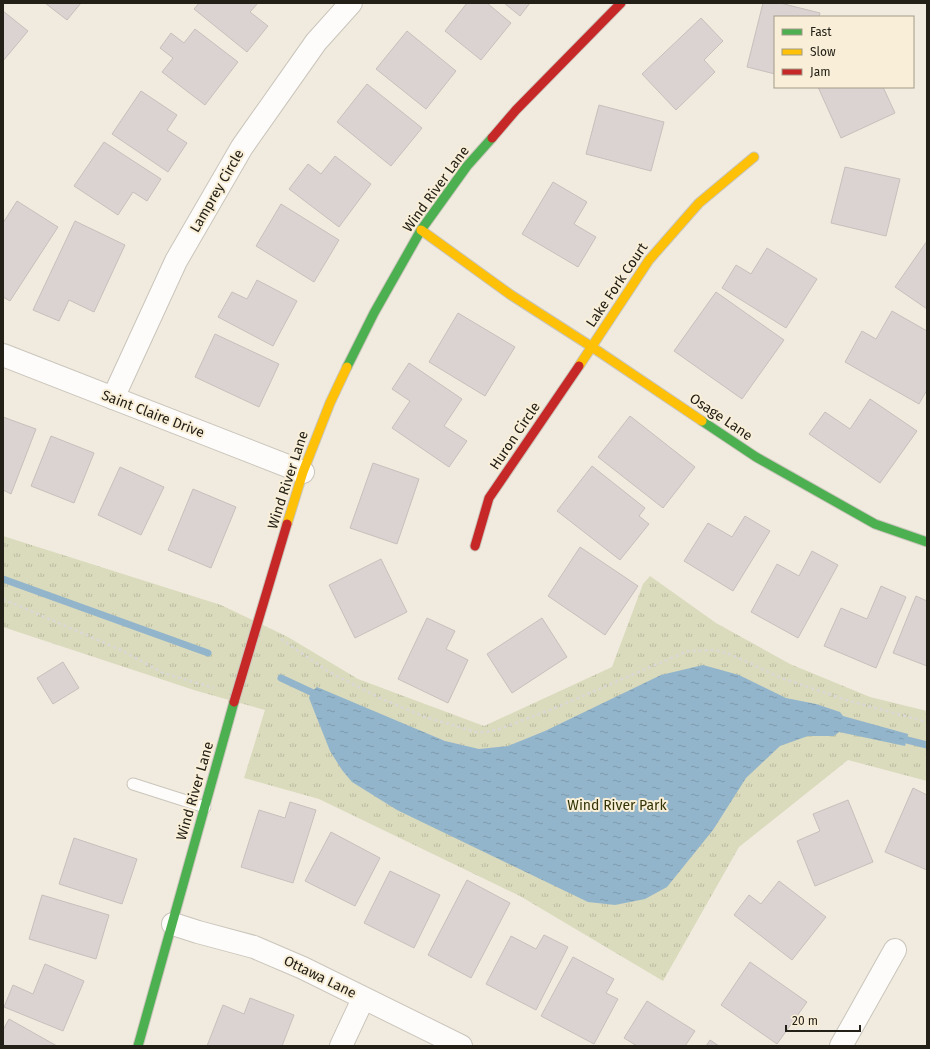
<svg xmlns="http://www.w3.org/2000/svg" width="930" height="1049" font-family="'Fira Sans',sans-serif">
  <defs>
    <pattern id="park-tufts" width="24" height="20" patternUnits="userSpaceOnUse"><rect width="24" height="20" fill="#dadabc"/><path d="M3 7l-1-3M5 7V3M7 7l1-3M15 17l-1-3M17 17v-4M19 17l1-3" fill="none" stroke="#bbbba1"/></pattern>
    <pattern id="water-ripples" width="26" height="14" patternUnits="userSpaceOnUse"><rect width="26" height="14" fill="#93b5cb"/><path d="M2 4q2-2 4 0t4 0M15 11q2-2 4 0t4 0" fill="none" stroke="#7e9bae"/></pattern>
  </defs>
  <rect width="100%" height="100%" fill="#f1ebdf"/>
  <!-- park -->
  <path fill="url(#park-tufts)" d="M3 536 221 605 288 637 358 679 484 726 612 667 643 584 650 576 716 623 790 664 870 697 927 711V781L848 760 739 847 663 981 520 896 319 799 244 778 265 710 197 691 3 627Z"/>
  <!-- water -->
  <path fill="url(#water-ripples)" d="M703 665 739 675 786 698 816 704 840 712 843 716 908 734 905 746 839 732 834 736H808L780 746 746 778 713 830 667 887 645 899 615 905 588 902 397 810 352 782 342 770 330 751 309 698 311 692 317 687 445 741 479 749 508 746 545 731 661 675Z"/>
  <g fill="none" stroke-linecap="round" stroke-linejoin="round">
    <!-- stream -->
    <g stroke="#93b5cb" stroke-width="7">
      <path d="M3 579 208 653"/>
      <path d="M281 678 311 692"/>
      <path d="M907 740 927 745"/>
    </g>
  </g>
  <!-- building -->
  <g fill="#dad3d1" stroke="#c6bfbc">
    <path d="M45 3H81L67 20Z"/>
    <path d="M199 3H258L250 12 268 26 247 52 194 9Z"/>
    <path d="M467 3H487L511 23 481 60 445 31Z"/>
    <path d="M504 3H530L520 16Z"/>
    <path d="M763 3H780L820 13 819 17H775V74L747 67Z"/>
    <path d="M3 11 28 31 3 61Z"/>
    <path d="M701 18 723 41 704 60 715 72 676 110 642 74Z"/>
    <path d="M195 29 238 62 205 105 162 72 173 58 160 48 171 33 184 43Z"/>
    <path d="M407 31 456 71 426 109 376 69Z"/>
    <path d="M367 84 422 128 391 166 337 122Z"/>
    <path d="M818 87H883L895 113 841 138Z"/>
    <path d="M141 91 177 115 167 130 187 143 168 172 112 134Z"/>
    <path d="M599 105 664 122 651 171 586 154Z"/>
    <path d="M104 142 161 179 147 201 133 192 118 215 74 186Z"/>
    <path d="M335 156 371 184 339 227 289 189 308 164 321 174Z"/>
    <path d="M845 167 900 179 886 236 831 223Z"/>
    <path d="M553 182 587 202 574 224 596 237 578 267 522 234Z"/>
    <path d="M17 201 58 227 10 301 3 297V223Z"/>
    <path d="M281 204 339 240 314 282 256 246Z"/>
    <path d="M75 221 125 245 94 312 69 300 59 321 33 310Z"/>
    <path d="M927 241V309L895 287Z"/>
    <path d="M767 248 817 279 786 328 722 288 736 265 751 274Z"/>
    <path d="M257 280 297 301 273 346 218 317 232 292 247 299Z"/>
    <path d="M716 292 784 340 742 399 674 351Z"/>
    <path d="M892 311 927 331V390L919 404 845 362 862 331 876 339Z"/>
    <path d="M458 313 515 347 485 396 429 362Z"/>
    <path d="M215 334 279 364 259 407 195 377Z"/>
    <path d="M409 363 462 399 444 426 467 441 449 467 392 428 410 401 392 389Z"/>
    <path d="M870 399 917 431 880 483 809 434 825 412 850 429Z"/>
    <path d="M630 416 695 467 663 508 598 457Z"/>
    <path d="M3 417 36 429 11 494 3 490Z"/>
    <path d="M51 436 94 453 74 503 31 486Z"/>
    <path d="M373 463 419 479 397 544 350 528Z"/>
    <path d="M592 466 645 508 639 516 649 524 620 560 557 511Z"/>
    <path d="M120 467 164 487 141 535 98 515Z"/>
    <path d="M193 489 236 507 211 568 168 550Z"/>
    <path d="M745 516 770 531 733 591 684 561 708 523 732 537Z"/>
    <path d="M580 547 638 586 605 635 548 596Z"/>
    <path d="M812 551 838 565 798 638 751 612 777 564 799 576Z"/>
    <path d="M381 559 407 612 355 638 329 585Z"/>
    <path d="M881 586 906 597 876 668 824 646 841 608 867 619Z"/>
    <path d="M916 596 927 601V666L893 653Z"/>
    <path d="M427 618 455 631 446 649 468 660 448 703 398 679Z"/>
    <path d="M542 618 567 657 512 693 487 654Z"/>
    <path d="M63 662 79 688 53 704 37 678Z"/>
    <path d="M913 788 927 795V870L885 852Z"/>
    <path d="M848 800 873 862 815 886 797 841 820 831 813 814Z"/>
    <path d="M290 802 316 810 293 883 241 867 259 810 285 818Z"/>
    <path d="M331 832 380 858 355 906 305 881Z"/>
    <path d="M74 838 137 859 122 904 59 884Z"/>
    <path d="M390 871 440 895 414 948 364 923Z"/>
    <path d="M467 880 510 903 471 978 428 955Z"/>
    <path d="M779 881 826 917 792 960 734 915 749 895 761 904Z"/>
    <path d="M42 895 109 915 96 959 29 939Z"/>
    <path d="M544 935 568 947 536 1010 486 984 511 936 536 949Z"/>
    <path d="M573 957 614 979 606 993 618 999 594 1044 541 1016Z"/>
    <path d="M750 962 807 1002 777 1044 721 1005Z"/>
    <path d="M45 964 84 981 63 1031 4 1007 13 985 33 994Z"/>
    <path d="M250 998 294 1015 282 1046H207L223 1005 244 1014Z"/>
    <path d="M647 1001 695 1031 685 1046H637L624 1038Z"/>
    <path d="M9 1019 57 1046H3V1030Z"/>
    <path d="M710 1040 719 1046H706Z"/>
  </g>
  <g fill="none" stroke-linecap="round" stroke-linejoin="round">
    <defs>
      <path id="lane" d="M133 784 205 807"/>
      <g id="street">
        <path d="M3 355 303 472"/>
        <path d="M113 398 176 261 242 147 316 42 351 3"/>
        <path d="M173 924 198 932 254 947 303 968 461 1046"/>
        <path d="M341 1046 363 999"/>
        <path d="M841 1046 895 950"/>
      </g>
      <g id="fast">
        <path d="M347 367 374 313 421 230 467 166 492 138"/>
        <path d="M702 421 756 457 875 524 927 542"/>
        <path d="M138 1046 234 702"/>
      </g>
      <g id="slow">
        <path d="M421 230 511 295 592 347 702 421"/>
        <path d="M579 366 649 260 699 203 754 157"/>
        <path d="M287 524 303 472 330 403 347 367"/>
      </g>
      <g id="jam">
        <path d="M492 138 516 110 621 3"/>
        <path d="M475 546 489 498 579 366"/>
        <path d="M234 702 287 524"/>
      </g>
    </defs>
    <!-- lane casing -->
    <use href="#lane" stroke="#cac5bb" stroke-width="13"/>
    <!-- street casing -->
    <use href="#street" stroke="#cac5bb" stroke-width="24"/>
    <!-- fast casing -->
    <use href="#fast" stroke="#cac5bb" stroke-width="11"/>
    <!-- slow casing -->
    <use href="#slow" stroke="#cac5bb" stroke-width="11"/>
    <!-- jam casing -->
    <use href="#jam" stroke="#cac5bb" stroke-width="11"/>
    <!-- path -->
    <g stroke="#dad8d4" stroke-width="2.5" stroke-dasharray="3 3" stroke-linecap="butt">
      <path d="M3 599 121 650 163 673 214 688"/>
      <path d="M281 639 329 672 382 699 425 717 476 732H486L499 729 550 710 688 651 716 650 732 655 779 677 846 700 927 722"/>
    </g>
    <!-- lane -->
    <use href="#lane" stroke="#fdfcfa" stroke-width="11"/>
    <!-- street -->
    <use href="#street" stroke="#fdfcfa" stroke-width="22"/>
    <!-- fast -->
    <use href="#fast" stroke="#4caf50" stroke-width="9"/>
    <!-- slow -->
    <use href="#slow" stroke="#ffc107" stroke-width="9"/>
    <!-- jam -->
    <use href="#jam" stroke="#c62828" stroke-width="9"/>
  </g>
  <g text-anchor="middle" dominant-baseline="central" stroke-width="4" stroke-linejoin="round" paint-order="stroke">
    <!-- street labels -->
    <g font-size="14" fill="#232017" stroke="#f9eed7">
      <text transform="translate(436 189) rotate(-54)">Wind River Lane</text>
      <text transform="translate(217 191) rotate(-60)">Lamprey Circle</text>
      <text transform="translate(617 285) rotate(-56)">Lake Fork Court</text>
      <text transform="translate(153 414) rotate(21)">Saint Claire Drive</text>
      <text transform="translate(721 417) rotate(34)">Osage Lane</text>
      <text transform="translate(515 436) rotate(-56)">Huron Circle</text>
      <text transform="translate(288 480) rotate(-72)">Wind River Lane</text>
      <text transform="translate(195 791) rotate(-74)">Wind River Lane</text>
      <text transform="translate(320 977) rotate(26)">Ottawa Lane</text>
    </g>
    <!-- park labels -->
    <g font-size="14" fill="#323406" stroke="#f9eed7">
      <text x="617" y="805">Wind River Park</text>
    </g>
  </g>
  <!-- border -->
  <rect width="930" height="1049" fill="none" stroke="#232017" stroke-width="8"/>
  <!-- legend -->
  <rect x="774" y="16" width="140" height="72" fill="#f9eed7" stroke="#a39c8a"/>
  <rect x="782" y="29" width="20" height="6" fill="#4caf50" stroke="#a39c8a"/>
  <text x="810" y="36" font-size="12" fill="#232017">Fast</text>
  <rect x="782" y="49" width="20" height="6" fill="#ffc107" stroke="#a39c8a"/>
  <text x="810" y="56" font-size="12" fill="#232017">Slow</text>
  <rect x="782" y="69" width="20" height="6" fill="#c62828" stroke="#a39c8a"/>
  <text x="810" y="76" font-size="12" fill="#232017">Jam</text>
  <!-- scale -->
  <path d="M786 1025v6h74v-6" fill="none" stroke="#232017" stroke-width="2"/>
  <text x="792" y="1025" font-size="12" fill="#232017" stroke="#f9eed7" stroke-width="3" paint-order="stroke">20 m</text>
</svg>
